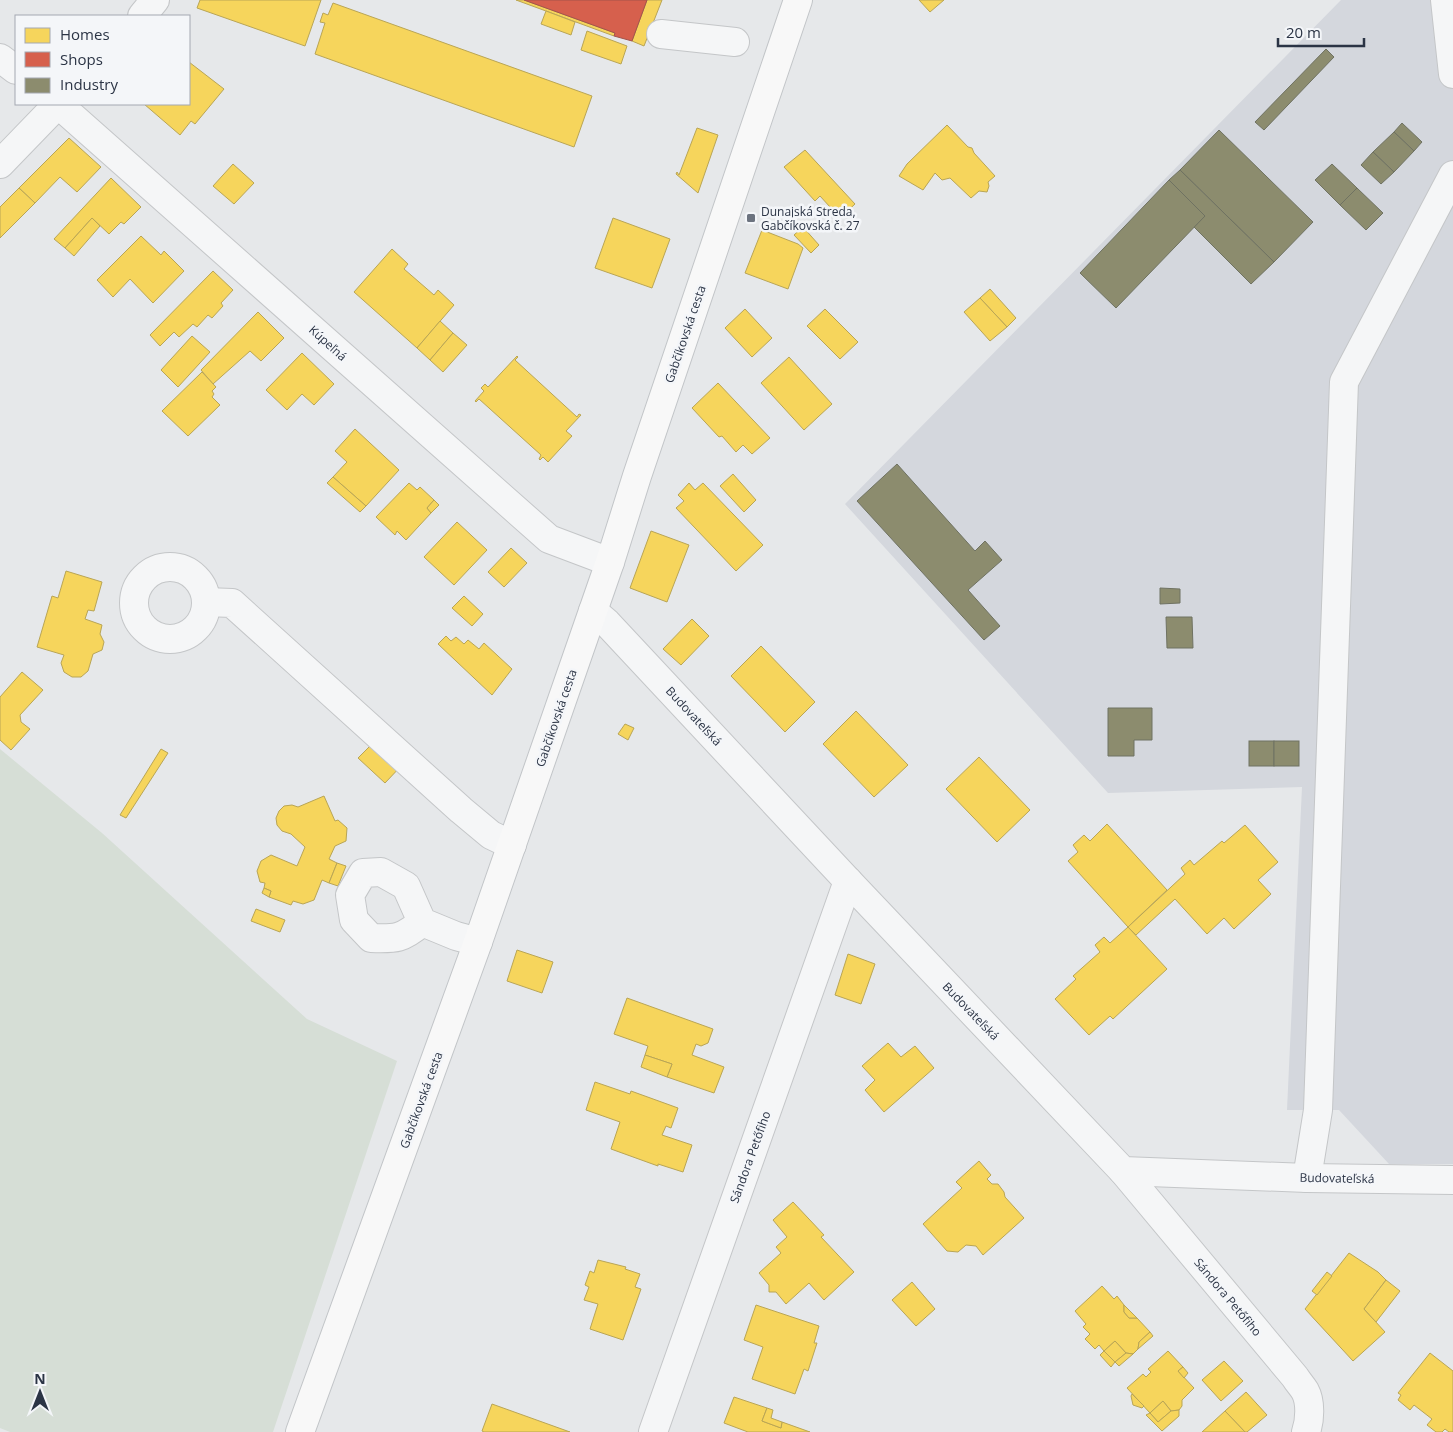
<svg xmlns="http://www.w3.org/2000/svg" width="1453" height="1432" font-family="'Open Sans',sans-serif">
  <rect width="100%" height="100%" fill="#e6e8ea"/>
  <!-- built -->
  <path fill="#d4d7dd" d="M1341 0H1453V1164H1389L1339 1110H1287L1302 787 1108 793 845 504Z"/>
  <!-- green -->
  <path fill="#d6ded6" d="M0 749 102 833 307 1019 397 1061 273 1432H10L0 1428Z"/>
  <!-- homes -->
  <g fill="#f6d55c" stroke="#b9a555">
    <path d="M200 0H321L305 46 197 8Z"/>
    <path d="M516 0H524L615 33 614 36Z"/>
    <path d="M647 0H662L644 46 632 41Z"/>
    <path d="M919 0H944L930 12Z"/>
    <path d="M333 3 592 96 574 147 315 54 325 23 320 22 323 13 328 15Z"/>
    <path d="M546 11 575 22 571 35 541 24Z"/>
    <path d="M587 31 627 46 621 64 581 50Z"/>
    <path d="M189 62 224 89 195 124 191 121 180 135 144 104H189Z"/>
    <path d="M947 125 968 147 972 148 974 153 995 176 988 182 989 186 987 192 979 191 971 198 950 178 942 180 935 173 923 190 899 176 907 164Z"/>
    <path d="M697 128 718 135 698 193 676 174 677 172 679 175Z"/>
    <path d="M69 138 101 167 77 192 60 177 35 203 19 188Z"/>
    <path d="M805 150 855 204 840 218 820 196 815 201 784 167Z"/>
    <path d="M233 164 254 183 234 204 213 186Z"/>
    <path d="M111 178 141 207 124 224 121 222 109 234 92 218 65 248 54 239Z"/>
    <path d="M19 188 35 203 0 238V207Z"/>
    <path d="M92 218 100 226 74 256 65 248Z"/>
    <path d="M613 218 670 239 652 288 595 268Z"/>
    <path d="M803 227 819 245 811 253 794 235Z"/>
    <path d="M762 230 798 244 803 248 788 289 745 273Z"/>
    <path d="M141 236 161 255 164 251 184 271 153 303 130 279 113 297 97 280Z"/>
    <path d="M392 249 408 264 404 269 434 295 438 290 454 305 417 348 354 292Z"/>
    <path d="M213 271 233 290 221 303 223 306 212 318 208 315 197 327 193 324 179 337 174 332 160 346 150 335Z"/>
    <path d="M990 289 1016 318 1007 327 980 298Z"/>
    <path d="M980 298 1007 327 990 341 964 312Z"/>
    <path d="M745 309 772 338 752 357 725 328Z"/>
    <path d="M825 309 858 342 840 359 807 326Z"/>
    <path d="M258 312 284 338 261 361 250 351 213 384 201 370Z"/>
    <path d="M440 321 453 333 430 360 417 348Z"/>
    <path d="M453 333 467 345 443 372 430 360Z"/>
    <path d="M192 336 210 352 178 387 161 370Z"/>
    <path d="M302 353 334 384 314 405 302 394 287 410 266 390Z"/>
    <path d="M517 356 518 357 515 360 577 417 579 414 581 415 566 431 572 436 548 462 543 457 540 460 539 459 541 455 479 399 476 402 475 401 484 391 481 388 485 384 488 387Z"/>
    <path d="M789 357 832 404 804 430 761 383Z"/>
    <path d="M202 372 216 387 212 391 214 394 212 397 220 405 188 436 162 411Z"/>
    <path d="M718 383 770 438 752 454 743 445 736 452 722 436 719 437 692 408Z"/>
    <path d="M355 429 399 470 366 506 333 477 347 462 335 451Z"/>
    <path d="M733 474 756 500 744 512 720 486Z"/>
    <path d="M333 477 366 506 360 512 327 483Z"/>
    <path d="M409 483 417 490 420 487 434 500 427 508 431 513 406 540 397 531 395 535 376 517Z"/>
    <path d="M689 483 695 490 703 483 763 545 736 571 676 508 684 501 678 495Z"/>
    <path d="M434 500 439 505 431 513 427 508Z"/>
    <path d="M457 522 487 550 454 585 424 557Z"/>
    <path d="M651 531 689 545 667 602 630 588Z"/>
    <path d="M511 548 527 563 504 587 488 572Z"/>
    <path d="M66 571 102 582 94 611 88 610 85 619 102 625 100 634 104 642 102 650 93 654 88 671 81 677H72L64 672 61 663 64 655 37 647 52 596 58 598Z"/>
    <path d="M464 596 483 614 472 626 452 608Z"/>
    <path d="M692 619 709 636 681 665 663 649Z"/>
    <path d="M446 636 451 641 456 637 464 644 468 640 479 649 484 643 512 669 492 695 438 644Z"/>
    <path d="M761 646 815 702 785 732 731 676Z"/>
    <path d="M22 672 43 690 20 715 21 722 30 729 11 750 0 740V697Z"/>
    <path d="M856 711 908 765 874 797 823 744Z"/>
    <path d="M625 724 634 728 628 740 618 734Z"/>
    <path d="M377 739 403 764 385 783 358 758Z"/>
    <path d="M161 749 168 753 126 818 120 815Z"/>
    <path d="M979 757 1030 810 997 842 946 789Z"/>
    <path d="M324 796 335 821 338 820 347 828 346 841 335 846 329 859 337 863 329 883 322 880 314 900 303 904 293 901 291 905 269 897 271 891 264 888 265 883 260 882 257 871 261 861 271 855 297 866 305 847 291 834 282 831 277 825 276 818 279 811 284 806 292 805 298 807Z"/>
    <path d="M1107 824 1167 890 1128 927 1068 861 1078 852 1073 845 1084 835 1090 841Z"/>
    <path d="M1245 825 1278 862 1258 880 1271 894 1234 929 1224 918 1207 934 1175 899 1136 935 1128 927 1185 874 1181 868 1190 860 1194 865 1222 841 1224 843Z"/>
    <path d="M337 863 346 866 338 886 329 883Z"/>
    <path d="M264 888 271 891 269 897 262 893Z"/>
    <path d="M256 909 285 920 280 932 251 921Z"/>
    <path d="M1128 927 1167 969 1113 1019 1110 1016 1089 1035 1055 999 1076 979 1073 976 1100 952 1095 945 1104 937 1110 943Z"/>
    <path d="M517 950 553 962 542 993 507 981Z"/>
    <path d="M848 954 875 964 861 1004 835 995Z"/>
    <path d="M627 998 713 1029 708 1043 701 1046 696 1044 692 1055 724 1067 714 1093 667 1077 672 1064 645 1055 648 1046 614 1034Z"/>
    <path d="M888 1043 901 1057 915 1046 934 1068 884 1112 865 1090 875 1080 862 1066Z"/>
    <path d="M645 1055 672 1064 667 1077 641 1067Z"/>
    <path d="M595 1082 630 1094 631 1091 678 1108 671 1128 666 1126 662 1135 692 1145 683 1172 658 1164V1166L611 1149 620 1122 586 1110Z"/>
    <path d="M979 1161 991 1175 987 1179 992 1184H998L1004 1192 1005 1197 1024 1218 983 1255 976 1246 966 1245 958 1252 947 1251 923 1224 962 1188 956 1182Z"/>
    <path d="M793 1202 824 1235 821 1237 854 1272 824 1300 809 1283 786 1304 776 1292H769V1285L759 1273 781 1253 776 1247 787 1237 773 1220Z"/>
    <path d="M1349 1253 1378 1272 1386 1280 1364 1309 1385 1332 1353 1361 1305 1309Z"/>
    <path d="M598 1260 626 1267 625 1269 640 1274 635 1287 641 1289 623 1340 590 1329 598 1304 584 1300 589 1287 585 1285 590 1271 594 1273Z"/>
    <path d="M1327 1272 1332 1276 1317 1295 1312 1291Z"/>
    <path d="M1386 1280 1400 1291 1376 1322 1364 1309Z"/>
    <path d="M912 1282 935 1309 916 1326 892 1300Z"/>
    <path d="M1102 1286 1114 1299 1117 1296 1124 1305V1312L1129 1318H1137L1150 1332 1139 1342 1138 1349 1133 1354 1126 1353 1115 1341 1104 1351 1099 1345 1095 1349 1085 1339 1090 1334 1083 1327 1086 1324 1075 1311Z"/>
    <path d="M756 1305 819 1326 814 1343H817L808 1371 804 1369 795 1394 752 1379 763 1347 744 1340Z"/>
    <path d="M1124 1305 1137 1318H1129L1124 1312Z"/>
    <path d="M1150 1332 1153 1336 1138 1349 1139 1342Z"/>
    <path d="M1115 1341 1126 1353 1115 1362 1104 1351Z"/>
    <path d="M1104 1351 1115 1362 1111 1367 1100 1355Z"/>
    <path d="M1168 1351 1183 1367 1178 1371 1194 1388 1182 1400V1406L1179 1410 1171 1411 1163 1401 1150 1413 1127 1388 1143 1374 1146 1377 1151 1372 1148 1369Z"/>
    <path d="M1126 1353 1133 1354 1119 1366 1115 1362Z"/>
    <path d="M1430 1353 1453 1371V1432H1449L1445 1429 1442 1432H1436L1427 1425 1432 1419 1414 1405 1410 1410 1398 1400 1401 1395 1398 1393Z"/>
    <path d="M1224 1361 1243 1381 1221 1401 1202 1380Z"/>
    <path d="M1183 1367 1188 1373 1184 1378 1178 1371Z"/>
    <path d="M1246 1392 1267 1415 1247 1432H1245L1225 1411Z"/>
    <path d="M1132 1394 1144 1406 1142 1408 1133 1405 1131 1396Z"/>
    <path d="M734 1397 767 1408 762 1421 781 1428 782 1422 810 1432H748L724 1423Z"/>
    <path d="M1163 1401 1171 1411 1158 1422 1150 1413Z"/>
    <path d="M492 1404 570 1432H484L482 1431Z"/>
    <path d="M767 1408 773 1410 771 1418 782 1422 781 1428 762 1421Z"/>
    <path d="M1179 1410V1416L1162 1431 1146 1415 1150 1413 1158 1422 1171 1411Z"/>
    <path d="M1225 1411 1245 1432H1202Z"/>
  </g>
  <!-- shops -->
  <path fill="#d6604d" stroke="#a3534b" d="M524 0H647L632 41 614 36 615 33Z"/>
  <!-- industry -->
  <g fill="#8c8c6e" stroke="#6f7262">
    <path d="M1326 49 1334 57 1264 130 1255 122Z"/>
    <path d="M1402 123 1422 142 1414 151 1394 132Z"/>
    <path d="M1219 130 1313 222 1274 262 1180 170Z"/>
    <path d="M1394 132 1414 151 1394 172 1373 152Z"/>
    <path d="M1373 152 1394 172 1381 184 1361 165Z"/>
    <path d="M1332 164 1357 188 1340 205 1315 180Z"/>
    <path d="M1180 170 1274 262 1251 284 1194 227 1205 216 1169 180Z"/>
    <path d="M1169 180 1205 216 1116 308 1080 273Z"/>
    <path d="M1357 188 1383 213 1366 230 1340 205Z"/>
    <path d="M897 464 975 551 985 541 1002 560 968 590 1000 626 984 640 857 501Z"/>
    <path d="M1160 588 1180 589V603L1160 604Z"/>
    <path d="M1166 617H1192L1193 648H1167Z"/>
    <path d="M1108 708H1152V740H1134V756H1108Z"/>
    <rect x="1249" y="741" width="25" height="25"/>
    <rect x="1274" y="741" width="25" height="25"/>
  </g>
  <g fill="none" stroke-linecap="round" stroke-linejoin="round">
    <defs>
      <g id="minor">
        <path d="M1445 0 1453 74"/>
        <path d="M142 16 155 0"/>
        <path d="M661 34 735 42"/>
        <path d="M0 58 16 70"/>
        <path d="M58 104 549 539 610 562"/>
        <path d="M0 164 58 104"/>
        <circle cx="170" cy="603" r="36"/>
        <path d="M206 602 232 603 461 810 491 835 512 845"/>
        <path d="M593 611 607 623 848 881 1123 1171 1307 1178 1453 1180"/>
        <path d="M422 922C402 939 396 939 371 938L354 920 350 895 363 873 381 872 406 886 422 922 456 936 478 942"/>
        <path d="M1123 1171 1295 1377C1298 1382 1302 1386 1305 1391 1311 1402 1310 1420 1306 1432"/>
        <path d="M1307 1178 1318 1110 1344 382 1453 175"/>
        <path d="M653 1432 848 881"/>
      </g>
      <path id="major" d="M300 1432 478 942 610 562 637 476 798 0"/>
    </defs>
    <!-- minor casing -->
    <use href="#minor" stroke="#c4c6c8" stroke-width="30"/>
    <!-- major casing -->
    <use href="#major" stroke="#c2c5c8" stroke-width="30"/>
    <!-- minor -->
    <use href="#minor" stroke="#f5f6f7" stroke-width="28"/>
    <!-- major -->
    <use href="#major" stroke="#f8f8f8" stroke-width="28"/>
  </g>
  <!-- markers -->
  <rect fill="#6c737f" stroke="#f4f6f9" stroke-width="2" x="746" y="213" width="10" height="10" rx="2.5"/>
  <g text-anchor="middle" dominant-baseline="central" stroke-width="5" stroke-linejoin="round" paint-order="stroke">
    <!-- poi labels -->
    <g font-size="12" fill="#2b3445" stroke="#f4f6f9" text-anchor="start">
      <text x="761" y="211">Dunajská Streda,<tspan x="761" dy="14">Gabčíkovská č. 27</tspan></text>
    </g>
    <!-- street labels -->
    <g font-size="12" fill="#2b3445" stroke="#f4f6f9">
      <text transform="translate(685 334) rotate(-71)">Gabčíkovská cesta</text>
      <text transform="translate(328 343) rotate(42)">Kúpeľná</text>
      <text transform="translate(694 716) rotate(47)">Budovateľská</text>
      <text transform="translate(556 718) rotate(-71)">Gabčíkovská cesta</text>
      <text transform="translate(971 1011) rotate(46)">Budovateľská</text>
      <text transform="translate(421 1100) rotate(-70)">Gabčíkovská cesta</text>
      <text transform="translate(750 1157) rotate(-70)">Sándora Petőfiho</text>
      <text transform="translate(1337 1178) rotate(1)">Budovateľská</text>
      <text transform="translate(1228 1297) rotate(50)">Sándora Petőfiho</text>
    </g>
  </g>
  <!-- legend -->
  <rect x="15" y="15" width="175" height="90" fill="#f4f6f9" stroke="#a4a8b1"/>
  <rect x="25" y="28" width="25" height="15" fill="#f6d55c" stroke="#a4a8b1"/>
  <text x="60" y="40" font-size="15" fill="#2b3445">Homes</text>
  <rect x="25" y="52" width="25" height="15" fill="#d6604d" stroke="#a4a8b1"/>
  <text x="60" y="65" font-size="15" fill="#2b3445">Shops</text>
  <rect x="25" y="78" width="25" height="15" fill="#8c8c6e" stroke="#a4a8b1"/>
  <text x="60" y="90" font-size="15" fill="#2b3445">Industry</text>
  <!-- north arrow -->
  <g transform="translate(40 1392)" stroke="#f4f6f9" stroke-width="4" paint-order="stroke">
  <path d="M0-4L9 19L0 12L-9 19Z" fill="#2b3445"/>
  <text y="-8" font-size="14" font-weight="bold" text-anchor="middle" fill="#2b3445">N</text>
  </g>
  <!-- scale -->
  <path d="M1278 38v8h86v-8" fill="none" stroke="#2b3445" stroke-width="2.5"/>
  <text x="1286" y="38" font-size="15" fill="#2b3445" stroke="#f4f6f9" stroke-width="4" paint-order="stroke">20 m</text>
</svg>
